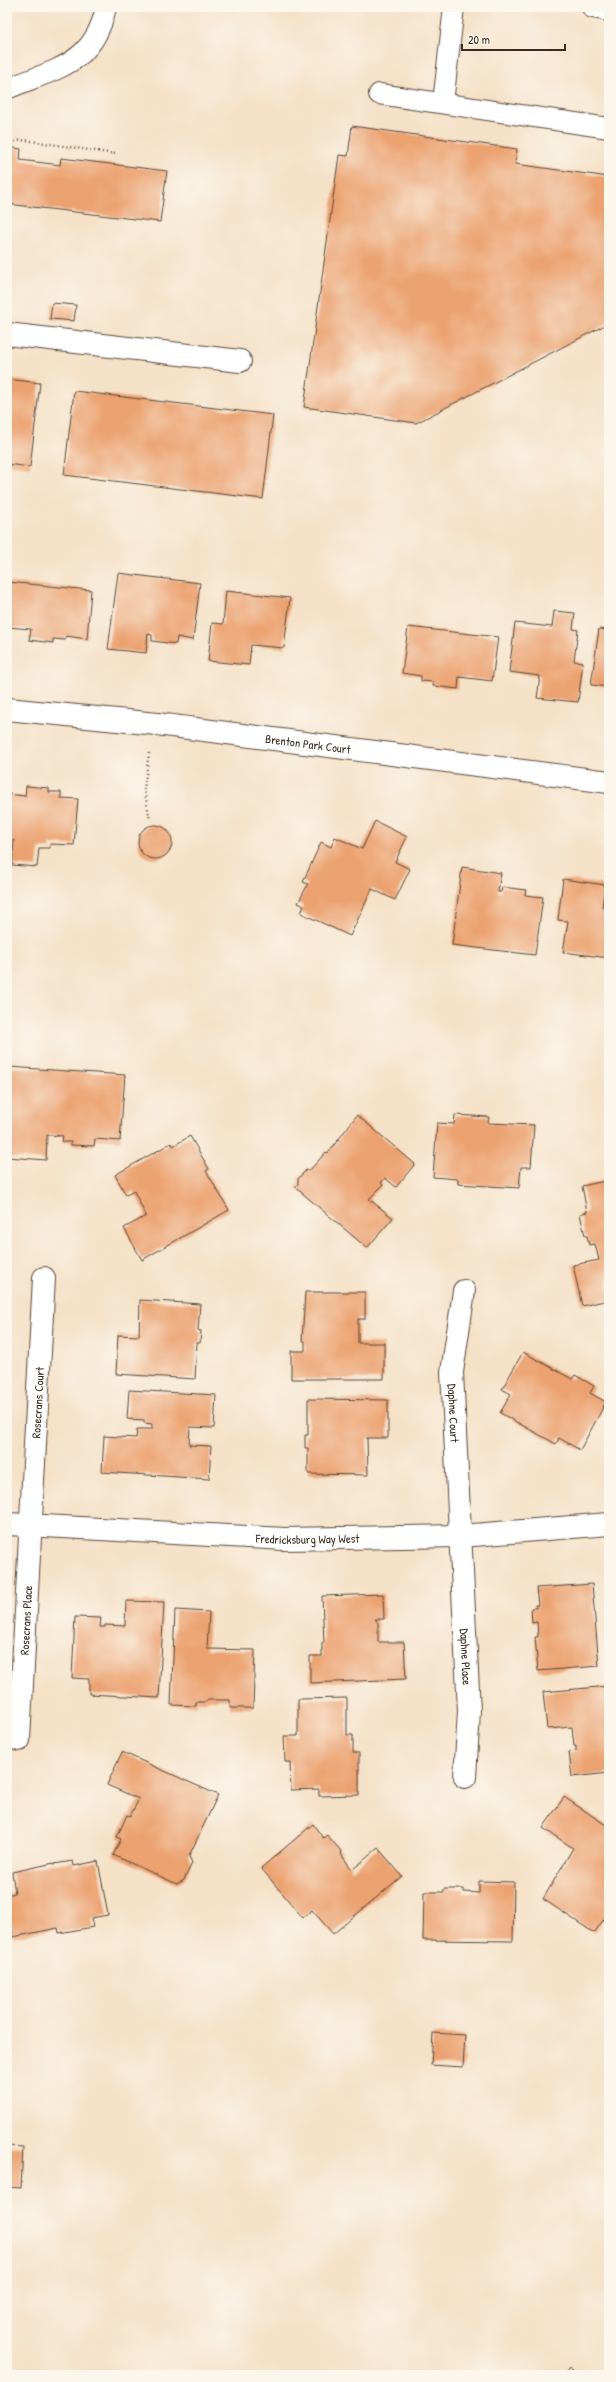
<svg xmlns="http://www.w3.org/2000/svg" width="616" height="2382" font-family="'Patrick Hand',sans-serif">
  <rect width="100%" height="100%" fill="#fbf7ec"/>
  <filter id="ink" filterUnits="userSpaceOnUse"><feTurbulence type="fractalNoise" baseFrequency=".025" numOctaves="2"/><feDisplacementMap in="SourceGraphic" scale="8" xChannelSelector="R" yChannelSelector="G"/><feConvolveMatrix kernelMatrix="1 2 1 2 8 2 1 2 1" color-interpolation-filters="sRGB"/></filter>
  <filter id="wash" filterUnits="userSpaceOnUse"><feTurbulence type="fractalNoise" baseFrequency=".012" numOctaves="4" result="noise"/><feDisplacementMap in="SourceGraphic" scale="16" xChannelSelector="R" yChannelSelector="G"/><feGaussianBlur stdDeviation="0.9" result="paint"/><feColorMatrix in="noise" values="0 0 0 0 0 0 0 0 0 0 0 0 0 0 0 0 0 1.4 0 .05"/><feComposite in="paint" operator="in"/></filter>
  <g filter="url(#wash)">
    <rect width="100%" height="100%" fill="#f5e1c7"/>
    <g id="blocks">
      <!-- building -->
      <g fill="#eba16f">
        <path d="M352 126 517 149 515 164 609 177V323L416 423 304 407 339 155 348 156Z"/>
        <path d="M7 147 21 149 20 160 60 165 61 158 167 171 160 222 7 204Z"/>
        <path d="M52 303 76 305 74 321 50 319Z"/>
        <path d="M7 379 40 383 30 467 7 464Z"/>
        <path d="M74 391 273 415 263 499 64 475Z"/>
        <path d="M118 573 200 583 193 640 177 637 176 644 152 641V635L148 634 146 653 108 649Z"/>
        <path d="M7 582 91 590 87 639 66 636 65 640 53 639V643L29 640 31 629 7 627Z"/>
        <path d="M226 591 290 598 284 648 251 645 249 665 208 661 212 623 223 624Z"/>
        <path d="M554 611 575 613 573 629 578 630 574 661 583 662 578 702 537 698 540 676 509 672 515 623 552 627Z"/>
        <path d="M408 627 498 637 492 681 459 677 458 689 433 686V682L421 681V676L402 673Z"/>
        <path d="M599 629 609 630V687L591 685Z"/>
        <path d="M26 786 49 788V792H61V798L78 799 74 845 50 844V848H39L37 867 12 865 14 840H7V794L25 796Z"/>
        <path d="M375 821 407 837 395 862 410 869 395 900 372 889 350 936 301 913 304 906 298 903 308 884 303 882 321 842 331 847 335 837 362 849Z"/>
        <circle cx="155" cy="842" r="17"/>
        <path d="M462 867 501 873 498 892H501L502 887 526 890 525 895 543 897 535 955 452 945Z"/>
        <path d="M563 879 605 885 602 907 609 908V958L563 952 568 921 558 920Z"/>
        <path d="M9 1067 125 1075 120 1141 95 1139 94 1146 71 1145V1142H62L63 1136 47 1135 46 1160 7 1157Z"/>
        <path d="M357 1115 415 1164 396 1187 385 1178 381 1183 383 1185 369 1199 393 1218 367 1248 295 1187 298 1184V1179L306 1170H310L326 1152 328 1153Z"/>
        <path d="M455 1115 489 1117 488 1123 534 1125 531 1167H521L519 1188 458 1184V1179L433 1177 437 1123 454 1124Z"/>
        <path d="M190 1136 209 1169 206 1171 229 1210 142 1260 124 1228 146 1216 134 1191 126 1195 115 1175 171 1143 173 1146Z"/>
        <path d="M609 1180V1300L582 1306 573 1265 599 1260 595 1244 589 1245 587 1236H585L580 1214 587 1212 582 1186Z"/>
        <path d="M305 1292H365V1319H358V1343H384V1379H291V1351H305V1341H302Z"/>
        <path d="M140 1300 200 1304 198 1330 201 1331 200 1343H197L195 1379 116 1374 118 1335 139 1336Z"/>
        <path d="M523 1352 572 1379 575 1375 594 1386 590 1393 606 1402 580 1450 559 1438 556 1444 500 1413 511 1394 502 1389Z"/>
        <path d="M129 1390 216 1395 214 1428 190 1427 189 1445 211 1446 209 1479 102 1472 104 1436 136 1438 137 1429H152V1424L144 1423V1420L127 1419Z"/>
        <path d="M308 1399 388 1400V1438H367L368 1475 308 1474V1448H305V1435H308Z"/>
        <path d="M592 1584 599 1666 538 1671 535 1637H538L537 1622 532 1623 531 1608H536L535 1605H538L536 1588Z"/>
        <path d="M383 1594 384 1619H375L378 1623V1642H404L406 1679 310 1683V1656H322V1643H324L322 1596Z"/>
        <path d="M126 1601 164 1602 159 1698 89 1694V1679L72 1678 75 1617 101 1618 100 1627H105V1625L125 1626Z"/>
        <path d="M175 1610 209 1612 207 1649 255 1650 253 1708H230V1700H208L206 1702H196V1706L171 1705Z"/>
        <path d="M609 1686V1773L572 1777 569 1752 576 1751V1746H574L572 1727 547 1729 543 1692Z"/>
        <path d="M347 1698V1735H353V1753H359V1795L319 1796V1789L291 1790 290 1762H285L284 1736H298V1699Z"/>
        <path d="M122 1752 218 1795 189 1856 192 1863 184 1880 177 1884 113 1855 121 1839 117 1837 127 1815 130 1816 139 1799 107 1785Z"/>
        <path d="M564 1797 609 1827V1912L594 1933 543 1899 573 1848 543 1828Z"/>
        <path d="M313 1824 323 1838 327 1835 342 1852 341 1854 352 1870 378 1848 402 1876 333 1934 312 1910 303 1918 261 1868Z"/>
        <path d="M73 1861 74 1866 98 1861 108 1915 91 1918 93 1927 59 1933 58 1928 13 1937 7 1904V1895L15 1893 12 1872 54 1863V1864Z"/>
        <path d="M479 1881 514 1882 513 1941 423 1940 424 1892H444V1889H464V1892L479 1893Z"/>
        <path d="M433 2033 465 2035 463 2067 431 2065Z"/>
        <path d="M7 2146 23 2147 21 2188 7 2187Z"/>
        <path d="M569 2368 578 2375H564Z"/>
      </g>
    </g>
  </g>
  <g filter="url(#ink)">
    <use href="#blocks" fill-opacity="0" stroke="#574537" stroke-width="1"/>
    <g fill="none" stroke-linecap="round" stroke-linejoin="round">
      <defs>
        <g id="lane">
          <path d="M7 89C53 69 94 66 106 7"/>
          <path d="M379 94 609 128"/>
          <path d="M443 103 454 7"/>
        </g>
        <g id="street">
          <path d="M7 334 240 361"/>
          <path id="s1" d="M7 709 157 724 609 782"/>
          <path id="s2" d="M464 1291 452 1372 469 1711 465 1777"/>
          <path id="s3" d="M7 1524 284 1539 461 1536 609 1524"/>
          <path id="s4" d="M19 1740 44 1278"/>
        </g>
        <path id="primary" d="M593 7 609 10"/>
      </defs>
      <!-- lane casing -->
      <use href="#lane" stroke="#574537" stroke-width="22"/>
      <!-- street casing -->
      <use href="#street" stroke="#574537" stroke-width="24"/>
      <!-- primary casing -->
      <use href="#primary" stroke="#574537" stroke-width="24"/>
      <!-- path -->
      <g stroke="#574537" stroke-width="2.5" stroke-dasharray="1 3" stroke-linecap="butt">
        <path d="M7 142 25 140 115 154"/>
        <path d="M149 753 144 789 150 820"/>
      </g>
      <!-- lane -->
      <use href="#lane" stroke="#fff" stroke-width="20"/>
      <!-- street -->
      <use href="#street" stroke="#fff" stroke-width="22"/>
      <!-- primary -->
      <use href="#primary" stroke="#fff" stroke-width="22"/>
    </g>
  </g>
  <g text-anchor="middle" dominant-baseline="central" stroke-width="3" stroke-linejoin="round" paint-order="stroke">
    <!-- street labels -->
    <g font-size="12" fill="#3b2a1e" stroke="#fbf7ec">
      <text stroke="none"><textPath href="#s1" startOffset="303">Brenton Park Court</textPath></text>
      <text stroke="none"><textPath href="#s4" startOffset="338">Rosecrans Court</textPath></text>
      <text stroke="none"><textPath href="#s2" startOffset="123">Daphne Court</textPath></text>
      <text stroke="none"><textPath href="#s3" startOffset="301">Fredricksburg Way West</textPath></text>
      <text stroke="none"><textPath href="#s4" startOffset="120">Rosecrans Place</textPath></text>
      <text stroke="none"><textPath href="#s2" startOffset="367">Daphne Place</textPath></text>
    </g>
  </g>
  <!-- margin -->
  <rect width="616" height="2382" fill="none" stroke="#fbf7ec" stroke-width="24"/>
  <!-- scale -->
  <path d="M462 44v6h103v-6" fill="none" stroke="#3b2a1e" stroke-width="2"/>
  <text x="468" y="44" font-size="12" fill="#3b2a1e" stroke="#fbf7ec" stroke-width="3" paint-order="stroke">20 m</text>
</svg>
